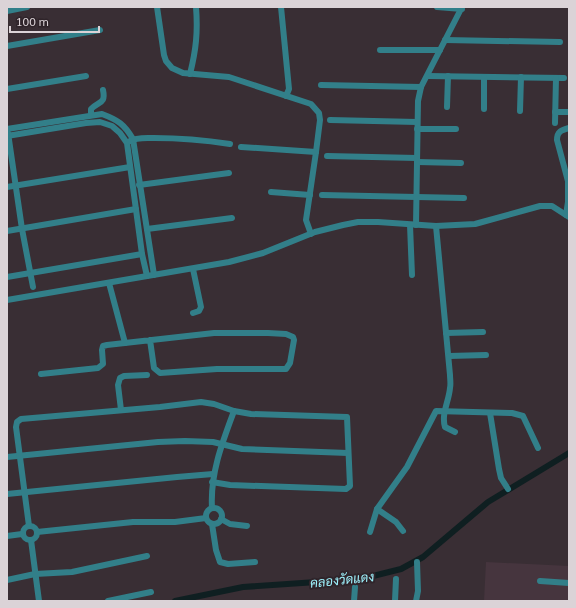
<svg xmlns="http://www.w3.org/2000/svg" width="576" height="608" font-family="Georgia,Sarabun,serif">
  <rect width="100%" height="100%" fill="#392e34"/>
  <!-- built -->
  <path fill="#46353e" d="M486 562 569 566V601H484Z"/>
  <g fill="none" stroke-linecap="round" stroke-linejoin="round">
    <!-- canal -->
    <path stroke="#0f1f21" stroke-width="6" d="M175 601 243 587 361 579 401 569 423 557 488 502 569 453"/>
    <!-- minor -->
    <g stroke="#327f89" stroke-width="6">
      <path d="M157 7 164 55 166 61 172 68 183 73 229 77 311 104 319 113 320 120 316 152 306 220 311 234"/>
      <path d="M281 7 289 89 286 96"/>
      <path d="M437 7 462 9"/>
      <path d="M7 11 27 7"/>
      <path d="M445 40 560 42"/>
      <path d="M7 46 100 30"/>
      <path d="M380 50H440"/>
      <path d="M190 74C196 50 198 32 196 7"/>
      <path d="M428 76 564 78"/>
      <path d="M321 85 421 87"/>
      <path d="M7 89 86 76"/>
      <path d="M447 107 448 76"/>
      <path d="M484 109V77"/>
      <path d="M520 111 521 77"/>
      <path d="M555 112H569"/>
      <path d="M91 115V109C99 101 106 104 103 90"/>
      <path d="M330 120 417 122"/>
      <path d="M555 123 556 78"/>
      <path d="M569 128C562 130 557 131 557 140L569 185"/>
      <path d="M7 129 102 114C118 120 124 124 133 139L154 275"/>
      <path d="M417 129H456"/>
      <path d="M8 133 22 229 33 287"/>
      <path d="M7 136 86 123 100 122 112 126 120 133 127 143 142 254 147 276"/>
      <path d="M130 141C136 137 147 138 154 138 180 138 204 140 230 144"/>
      <path d="M241 147 316 152"/>
      <path d="M327 156 417 158"/>
      <path d="M417 162 461 163"/>
      <path d="M139 185 229 173"/>
      <path d="M7 187 130 167"/>
      <path d="M271 192 310 195"/>
      <path d="M322 195 464 198"/>
      <path d="M566 215 568 202V183"/>
      <path d="M410 225 412 275"/>
      <path d="M416 225 418 101 421 87 462 7"/>
      <path d="M436 226 450 375C450 379 451 384 450 388 449 401 441 414 445 427L455 432"/>
      <path d="M147 229 232 218"/>
      <path d="M7 231 136 209"/>
      <path d="M193 269 201 307 199 311 193 313"/>
      <path d="M7 277 142 254"/>
      <path d="M109 283 125 343"/>
      <path d="M7 300 229 262 263 253 315 232 343 225 358 222H378L436 226 475 224 540 206H552L569 217"/>
      <path d="M446 333 483 332"/>
      <path d="M449 356 486 355"/>
      <path d="M41 374 98 368 103 364 102 350 103 346 107 345 214 333H268L286 334 293 337 294 340 290 363 286 369H217L160 373 154 368 150 340"/>
      <path d="M121 410 118 385 120 378 124 376 147 375"/>
      <path d="M490 413 499 469 501 478 508 489"/>
      <path d="M7 457 158 442 185 441 213 442 242 449 348 453"/>
      <path d="M7 494 177 477 213 474"/>
      <path d="M212 508C210 474 222 443 234 411"/>
      <circle cx="214" cy="516" r="8"/>
      <path d="M377 509 396 522 403 531"/>
      <path d="M221 519 230 524 247 526"/>
      <path d="M212 524 216 550 220 562 228 564 255 562"/>
      <circle cx="30" cy="533" r="7"/>
      <path d="M29 526 16 427 17 422 21 419 160 407 201 402 214 404 234 411 251 414 347 417 350 486 346 489 230 485 212 482"/>
      <path d="M37 532 133 522H175L206 518"/>
      <path d="M370 532 377 509 407 467 436 411 512 413 523 416 538 448"/>
      <path d="M7 536 22 534"/>
      <path d="M31 540 39 601"/>
      <path d="M7 580 35 574 72 572 147 556"/>
      <path d="M540 581 569 583"/>
      <path d="M108 601 151 592"/>
      <path d="M354 601 355 587"/>
      <path d="M395 601 396 579"/>
      <path d="M416 601 418 591 417 562"/>
    </g>
  </g>
  <g text-anchor="middle" dominant-baseline="central" stroke-width="4" stroke-linejoin="round" paint-order="stroke">
    <!-- water labels -->
    <g font-size="13" font-style="italic" fill="#9ef2fd" stroke="#2f242a">
      <text transform="translate(342 579) rotate(-6)">คลองวัดแดง</text>
    </g>
  </g>
  <!-- border -->
  <rect width="576" height="608" fill="none" stroke="#dbd3d7" stroke-width="16"/>
  <!-- scale -->
  <path d="M10 26v6h89v-6" fill="none" stroke="#dbd3d7" stroke-width="2"/>
  <text x="16" y="26" font-size="12" fill="#dbd3d7" stroke="#2f242a" stroke-width="3" paint-order="stroke">100 m</text>
</svg>
